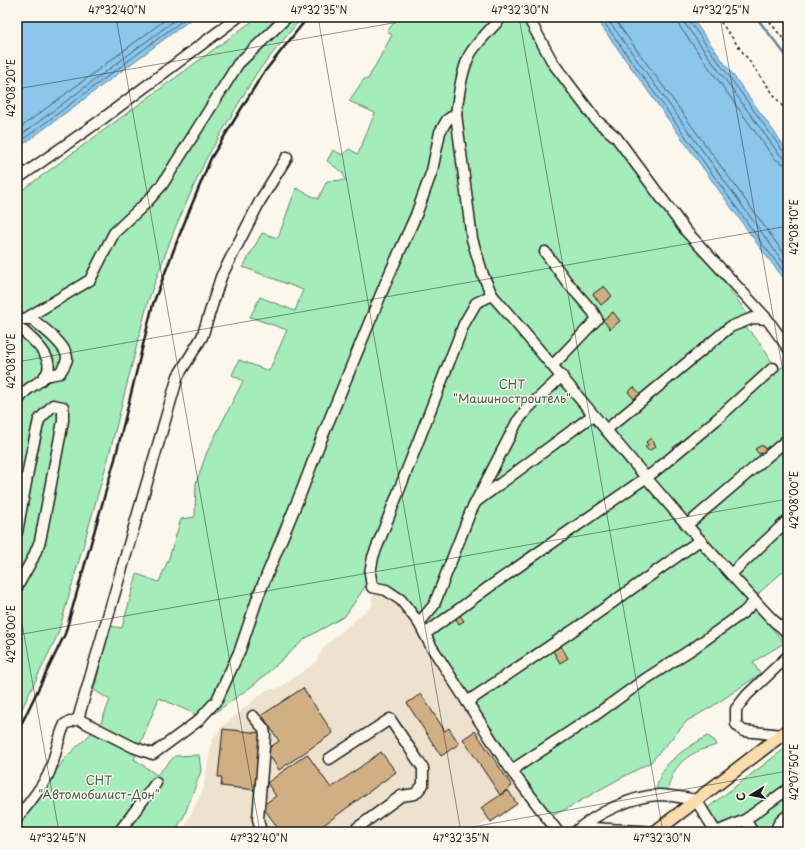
<svg xmlns="http://www.w3.org/2000/svg" width="805" height="849" font-family="'Playpen Sans',sans-serif">
  <rect width="100%" height="100%" fill="#fbf7ec"/>
  <filter id="ink" filterUnits="userSpaceOnUse"><feTurbulence type="fractalNoise" baseFrequency=".025" numOctaves="2"/><feDisplacementMap in="SourceGraphic" scale="8" xChannelSelector="R" yChannelSelector="G"/><feConvolveMatrix kernelMatrix="1 2 1 2 8 2 1 2 1" color-interpolation-filters="sRGB"/></filter>
  <g filter="url(#ink)">
    <!-- built -->
    <path fill="#eee1cd" d="M376 593 392 598 419 626 430 652 524 798 477 828 479 832H182L203 790 212 740 221 728 266 690 279 688 315 663 325 646 373 605 371 599Z"/>
    <!-- green -->
    <g fill="#a4ecb9" stroke="#60846a">
      <path d="M258 17H302L256 74 206 159 175 228 148 301 108 459 58 634 17 719V194Z"/>
      <path d="M399 17H525L594 124 607 136 621 151 698 253 722 279 746 312V327L760 343 777 370 788 364V567L759 593 756 608 784 643 753 662 760 674 713 706 687 721 651 762 610 784 566 809 551 816 512 765 441 654 420 616 400 593 379 585 375 579 367 584 345 616 306 638 255 684 206 719 159 698 134 759 157 775 175 756 199 755 201 771 184 816 175 832H17V824L66 757 100 725 110 700 94 690 109 626 122 628 137 574 159 582 169 558 181 519 195 517 196 483 207 452 243 381 232 375 239 360 269 371 287 330 250 317 260 297 295 311 303 290 243 267 262 233 278 238 296 188 318 199 327 181 346 180 342 172 327 161 333 150 342 155 349 149 358 154 375 113 349 101 364 79H368L392 35 387 31Z"/>
      <path d="M708 736 715 741 717 745C688 753 673 762 667 793L661 794 656 790C658 783 660 774 664 769 674 755 693 744 708 736Z"/>
      <path d="M788 746V832H719L706 809Z"/>
    </g>
    <!-- water -->
    <g fill="#8bc6eb" stroke="#5f8298">
      <path d="M17 17H194L17 149Z"/>
      <path d="M595 17H691L788 151V284L761 249Z"/>
    </g>
    <g fill="none" stroke-linecap="round" stroke-linejoin="round">
      <!-- shore -->
      <g stroke="#48606f" stroke-width="1">
        <path d="M600 17 764 246 788 277"/>
        <path d="M606 17 788 269"/>
        <path d="M613 17 788 259"/>
        <path d="M677 17 680 27 774 158 781 163 788 164"/>
        <path d="M683 17 685 24 779 154 783 157 788 158"/>
        <path d="M688 17 689 21 783 151 788 153"/>
        <path d="M17 130 169 17"/>
        <path d="M17 138 179 17"/>
        <path d="M17 144 187 17"/>
      </g>
      <!-- stream -->
      <path stroke="#5f8298" stroke-width="2.5" d="M756 17 788 58"/>
    </g>
    <!-- building -->
    <g fill="#d1af84" stroke="#1c1c1c">
      <path d="M604 286 612 296 601 305 593 294Z"/>
      <path d="M613 312 620 321 610 329 603 320Z"/>
      <path d="M634 387 642 396 636 401 628 392Z"/>
      <path d="M651 438 656 446 649 451 645 447 648 445 646 442Z"/>
      <path d="M762 445 765 449 769 446 772 452 763 457 761 453 759 454 755 449Z"/>
      <path d="M459 614 464 621 459 624 455 617Z"/>
      <path d="M561 646 568 658 560 663 553 651Z"/>
      <path d="M303 688 333 733 279 770 266 750 279 741 262 715Z"/>
      <path d="M421 694 445 731 449 728 459 744 441 756 407 703Z"/>
      <path d="M223 729 261 733 255 790 221 786 222 777H218Z"/>
      <path d="M475 731 512 786 500 795 463 739Z"/>
      <path d="M381 752 396 772 314 832H281L262 806 276 796 267 783 307 754 331 788Z"/>
      <path d="M508 790 517 804 491 822 481 808Z"/>
    </g>
    <g fill="none" stroke-linecap="round" stroke-linejoin="round">
      <defs>
        <g id="minor">
          <path d="M528 17 553 63 596 120 616 137 686 231 767 319 788 348"/>
          <path d="M456 114 472 239 483 275 492 295 476 303 464 324 373 557 370 573 372 587 386 590 401 600 419 623 431 646 513 773 558 832"/>
          <path d="M17 179 101 120 238 17"/>
          <path d="M545 252 567 282 593 312 597 319 553 365"/>
          <path d="M492 295C565 379 634 466 708 549 729 572 749 595 771 618 776 624 785 628 788 635"/>
          <path d="M23 319H32C42 327 68 346 67 359 66 364 62 369 60 373L45 376"/>
          <path d="M25 319 90 280 114 233 147 202 162 185 238 64 287 17"/>
          <path d="M17 326C29 336 59 359 45 376 41 382 33 385 27 390 23 393 20 398 17 402"/>
          <path d="M606 430 730 327 753 318 767 319"/>
          <path d="M477 501 593 415"/>
          <path d="M687 525 788 439"/>
          <path d="M17 532 31 455 39 420 53 405 63 407V421L40 541 33 558 17 587"/>
          <path d="M731 574 788 520"/>
          <path d="M419 623 434 605 470 513 517 422 528 408 562 376"/>
          <path d="M425 634 489 587 654 472 716 420 773 368"/>
          <path d="M467 702 581 625 700 540"/>
          <path d="M253 716 264 729 265 735 258 819 261 832"/>
          <path d="M78 719 178 376 202 337 221 277 260 201 287 157"/>
          <path d="M783 735 743 731 736 724V709L747 695 788 656"/>
          <path d="M329 759 390 719 423 768V785L415 794 401 796 357 828 356 832"/>
          <path d="M513 773 518 766 594 716 644 680 695 647 744 612 755 601"/>
          <path d="M17 818C27 806 41 788 48 775 56 758 57 740 65 724L78 719 133 747 153 754 198 721 217 700 240 650 259 594 302 490 321 440 386 282 416 215 432 171 440 132 447 120 456 114C459 94 461 74 469 56 475 44 493 27 502 17"/>
          <path d="M119 832 156 783"/>
          <path d="M575 832C595 814 632 796 659 795 671 795 684 798 696 800L716 832"/>
          <path d="M580 832 593 828 656 832"/>
          <path d="M716 832 745 820"/>
          <path d="M753 832 745 820 788 789"/>
          <path d="M776 832C777 823 782 820 788 815"/>
        </g>
        <path id="major" d="M655 832 788 730"/>
      </defs>
      <!-- minor casing -->
      <use href="#minor" stroke="#1c1c1c" stroke-width="13"/>
      <!-- major casing -->
      <use href="#major" stroke="#1c1c1c" stroke-width="15"/>
      <!-- path -->
      <g stroke="#1c1c1c" stroke-width="1.5" stroke-dasharray="3 3" stroke-linecap="butt">
        <path d="M717 17 788 114"/>
        <path d="M766 17 788 45"/>
      </g>
      <!-- minor -->
      <use href="#minor" stroke="#fbf7ec" stroke-width="10"/>
      <!-- major -->
      <use href="#major" stroke="#fbddab" stroke-width="12"/>
      <!-- rail -->
      <path stroke="#1c1c1c" stroke-width="2.5" d="M17 733 65 634 115 459 153 304 181 231 211 158 262 75 308 17"/>
    </g>
  </g>
  <!-- ticks -->
  <path fill="none" stroke="#1c1c1c" stroke-width="1" stroke-opacity="0.45" d="M116 17 260 832M318 17 461 832M519 17 663 832M720 17 788 400M17 89 427 17M17 362 788 226M17 595 59 832M17 635 788 499M444 832 788 771"/>
  <g text-anchor="middle" dominant-baseline="central" stroke-width="3" stroke-linejoin="round" paint-order="stroke">
    <!-- park labels -->
    <g font-size="12" fill="#455a4b" stroke="#fbf7ec">
      <text x="512" y="384">СНТ<tspan x="512" dy="14">"Машиностроитель"</tspan></text>
      <text x="99" y="780">СНТ<tspan x="99" dy="14">"Автомобилист-Дон"</tspan></text>
    </g>
  </g>
  <!-- margin -->
  <rect width="805" height="849" fill="none" stroke="#fbf7ec" stroke-width="44"/>
  <!-- north arrow -->
  <g transform="translate(751 795) rotate(260)" stroke="#fbf7ec" stroke-width="3" paint-order="stroke">
  <path d="M0-3L7 15L0 10L-7 15Z" fill="#1c1c1c"/>
  <text y="-6" font-size="11" font-weight="bold" text-anchor="middle" fill="#1c1c1c">С</text>
  </g>
  <rect x="22" y="22" width="761" height="805" fill="none" stroke="#1c1c1c" stroke-width="1.5"/>
  <g font-size="10" text-anchor="middle" fill="#1c1c1c">
    <text x="117" y="14">47°32'40"N</text>
    <text x="319" y="14">47°32'35"N</text>
    <text x="520" y="14">47°32'30"N</text>
    <text x="721" y="14">47°32'25"N</text>
    <text transform="translate(11 88) rotate(-90)" y="4">42°08'20"E</text>
    <text transform="translate(794 227) rotate(-90)" y="4">42°08'10"E</text>
    <text transform="translate(11 361) rotate(-90)" y="4">42°08'10"E</text>
    <text transform="translate(794 500) rotate(-90)" y="4">42°08'00"E</text>
    <text transform="translate(11 634) rotate(-90)" y="4">42°08'00"E</text>
    <text transform="translate(794 772) rotate(-90)" y="4">42°07'50"E</text>
    <text x="58" y="842">47°32'45"N</text>
    <text x="259" y="842">47°32'40"N</text>
    <text x="461" y="842">47°32'35"N</text>
    <text x="662" y="842">47°32'30"N</text>
  </g>
</svg>
